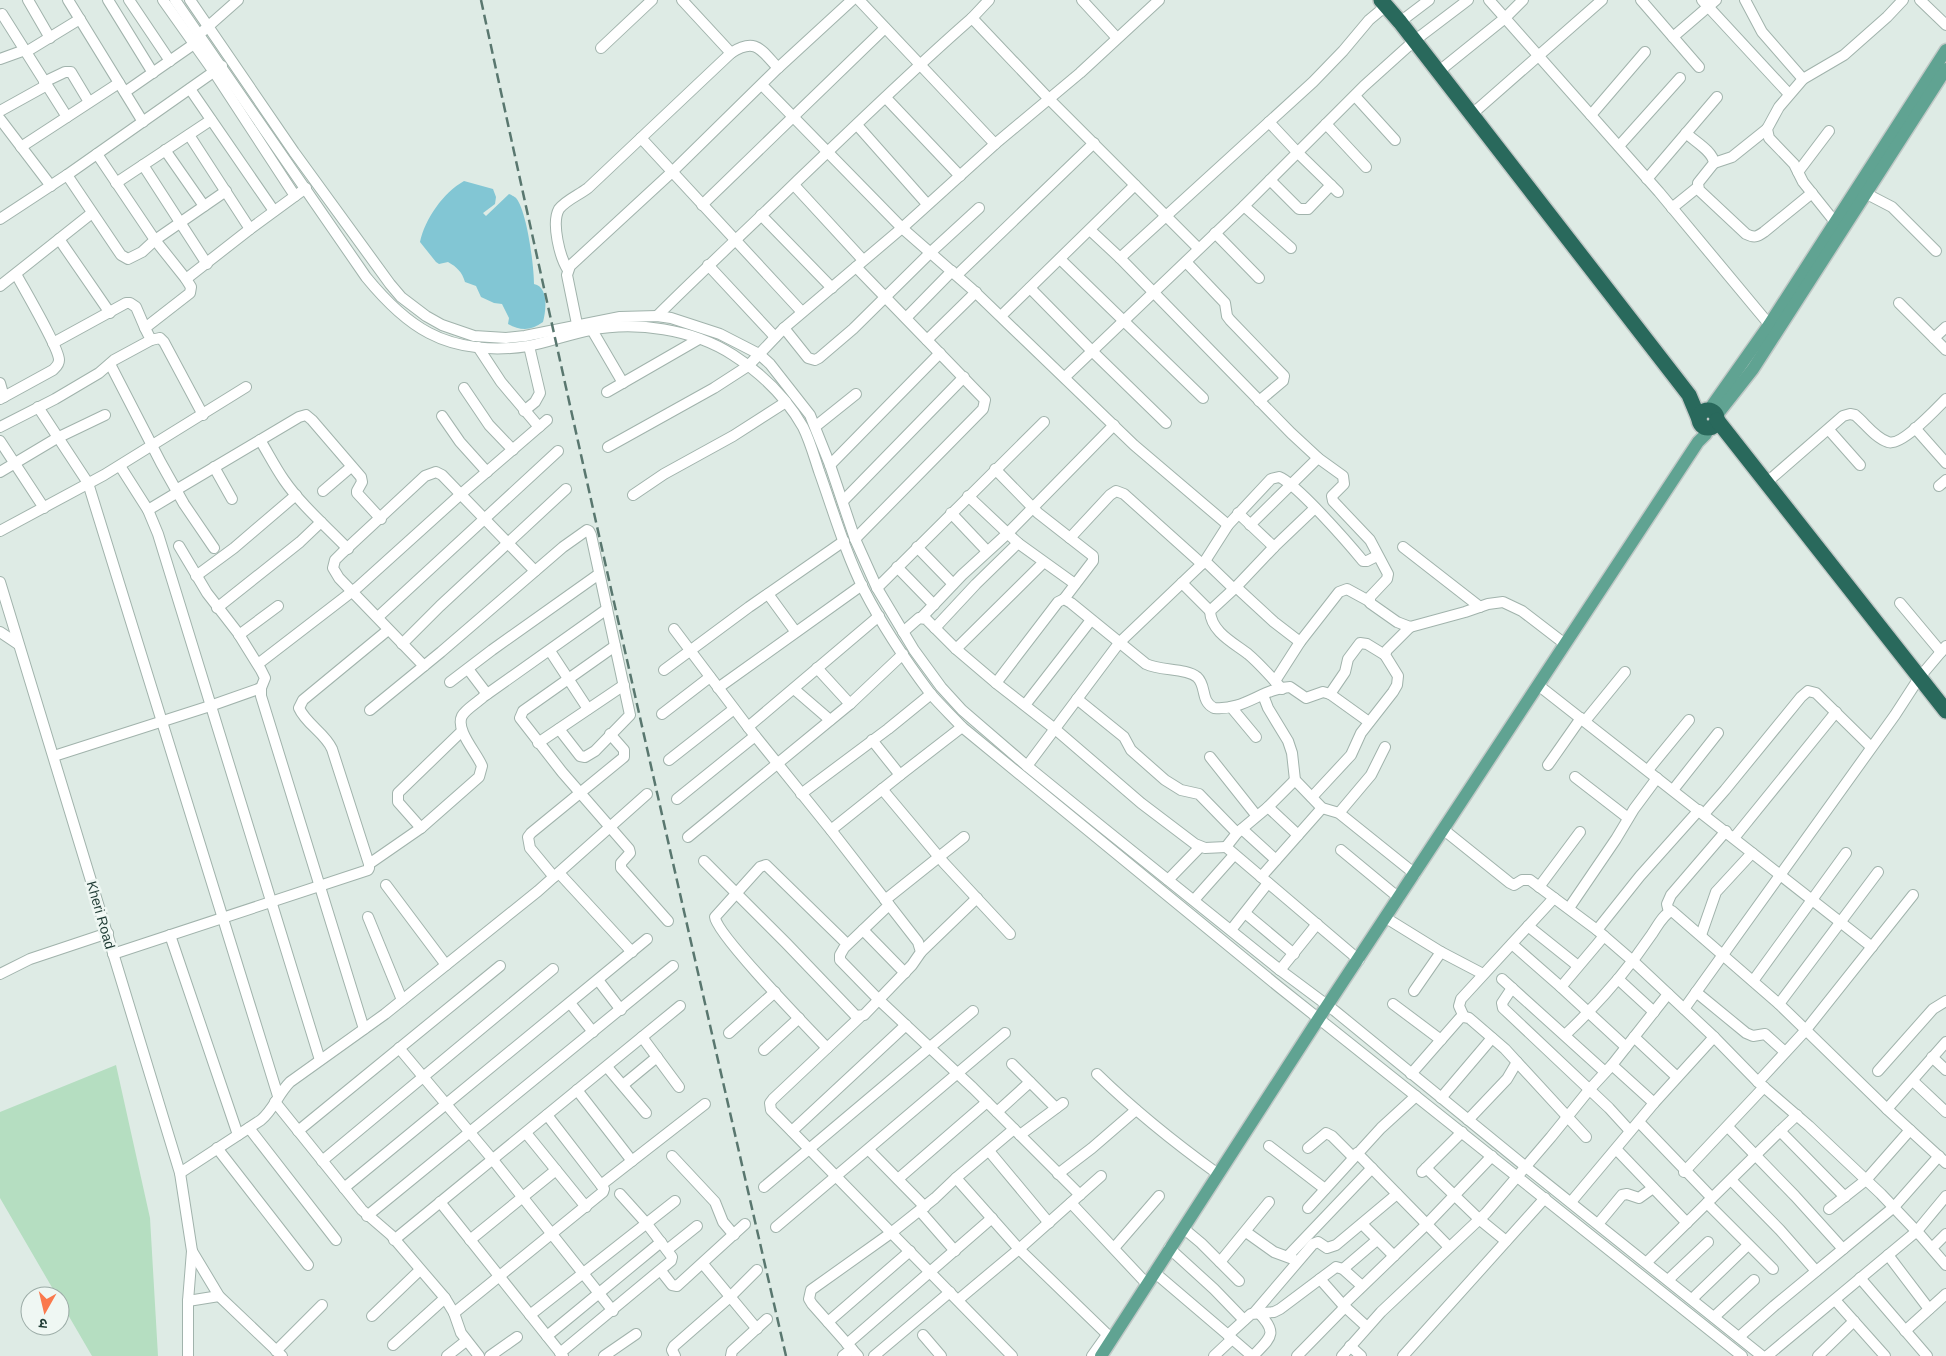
<svg xmlns="http://www.w3.org/2000/svg" width="1946" height="1356" font-family="Arial,'Noto Sans Devanagari',sans-serif">
  <rect width="100%" height="100%" fill="#deebe5"/>
  <!-- green -->
  <path fill="#b5dec1" d="M116 1065 150 1218 158 1356H92L60 1301V1296H57L0 1198V1112Z"/>
  <!-- water -->
  <path fill="#82c6d4" d="M464 181 493 189 496 197 495 204 483 213 486 216 509 194C510 194 515 197 516 198 527 211 534 266 534 284 549 287 546 311 543 322 531 331 521 331 508 324L509 318 502 304 494 303 481 297 476 286 465 282C462 272 457 267 448 262L439 264 436 262 420 242C425 219 443 193 464 181Z"/>
  <g fill="none" stroke-linecap="round" stroke-linejoin="round">
    <defs>
      <g id="minor">
        <path d="M28 0 50 38"/>
        <path d="M68 0 143 122"/>
        <path d="M108 0 153 73"/>
        <path d="M129 0 170 61"/>
        <path d="M163 0 214 72 295 196"/>
        <path d="M175 0 366 277C384 299 404 320 429 333 459 349 496 351 528 346 549 342 569 334 590 330 636 321 693 329 733 355 761 373 786 397 803 427 810 441 814 456 819 471 833 510 845 552 864 590 882 625 906 661 930 693 940 705 952 716 962 727L1279 987 1742 1356"/>
        <path d="M190 0 294 152 390 284 401 297 426 316 442 325 474 336 506 338 525 336 620 317 657 316 671 318 720 334 759 354 770 364 810 415 830 465 855 539 877 588 914 650 941 687 962 710 1027 766 1102 827 1280 970 1335 1011 1526 1167 1762 1356"/>
        <path d="M682 0 731 53"/>
        <path d="M859 0 995 144"/>
        <path d="M989 0 972 18 1049 99 1198 248"/>
        <path d="M1082 0 1117 38"/>
        <path d="M1489 0 1659 192 1773 329"/>
        <path d="M1641 0 1699 67"/>
        <path d="M1702 0 1789 94"/>
        <path d="M1745 0 1762 32 1803 79"/>
        <path d="M1920 0 1946 25"/>
        <path d="M2 14 67 117"/>
        <path d="M1400 22 1429 0"/>
        <path d="M203 31 238 0"/>
        <path d="M1673 37 1716 0"/>
        <path d="M601 48 652 0"/>
        <path d="M26 52 80 19"/>
        <path d="M0 59 25 50"/>
        <path d="M1438 72 1505 18 1523 0"/>
        <path d="M44 82 65 72H71L89 102"/>
        <path d="M762 85 902 228 973 290 1134 445 1228 525"/>
        <path d="M190 89 274 211"/>
        <path d="M125 92 194 44"/>
        <path d="M1355 96 1395 140"/>
        <path d="M886 98 960 176"/>
        <path d="M0 111 47 85"/>
        <path d="M1471 115 1602 0"/>
        <path d="M1591 115 1645 52"/>
        <path d="M0 119 51 186"/>
        <path d="M1269 122 1298 153 1338 192"/>
        <path d="M1326 124 1366 167"/>
        <path d="M857 125 927 204"/>
        <path d="M1686 133C1694 141 1713 151 1714 163L1698 183 1699 190 1746 234C1754 238 1757 237 1764 232L1812 193"/>
        <path d="M189 135 250 229"/>
        <path d="M641 138 802 312"/>
        <path d="M1619 146 1680 78"/>
        <path d="M21 147 119 83"/>
        <path d="M165 150 204 206"/>
        <path d="M97 154 155 240 186 279"/>
        <path d="M1714 163 1732 157 1767 129"/>
        <path d="M143 165 207 264"/>
        <path d="M1798 172 1829 131"/>
        <path d="M67 175 121 255 128 259 142 252 155 240 226 191"/>
        <path d="M1647 179 1717 97"/>
        <path d="M1270 180 1299 209H1308L1331 185"/>
        <path d="M116 183 211 120"/>
        <path d="M794 185 863 260"/>
        <path d="M1865 193 1892 207 1936 251"/>
        <path d="M702 205 885 28"/>
        <path d="M1244 206 1291 248"/>
        <path d="M1672 208 1698 187"/>
        <path d="M761 215 832 288"/>
        <path d="M0 219 67 175 222 66"/>
        <path d="M1835 222 1803 182 1794 164 1769 138 1767 129 1779 107 1803 79 1844 55 1887 17 1903 0"/>
        <path d="M1090 230 1120 258 1313 82 1343 51 1369 20 1387 5"/>
        <path d="M1215 233 1259 278"/>
        <path d="M59 239 110 313"/>
        <path d="M1120 258 1291 433 1318 458 1343 476 1344 484 1332 496 1333 501 1370 540 1388 574 1387 579 1370 597V603L1397 622 1410 627 1465 612 1488 604 1503 602 1522 611 1565 644"/>
        <path d="M1060 259 1203 398"/>
        <path d="M1186 262 1225 303 1227 316 1230 320 1284 376 1283 381 1259 401"/>
        <path d="M708 265 775 337"/>
        <path d="M568 270C560 258 551 223 559 209 566 200 579 195 588 188L731 53C756 37 761 50 778 68"/>
        <path d="M957 275 1094 143"/>
        <path d="M0 286 92 213"/>
        <path d="M1030 288 1091 350 1166 423"/>
        <path d="M1899 303 1946 350"/>
        <path d="M657 316C702 271 749 228 794 184 853 128 911 71 972 18"/>
        <path d="M1001 316 1135 185"/>
        <path d="M906 318 952 271"/>
        <path d="M577 324 567 275 570 266 672 172 778 68 852 0"/>
        <path d="M784 328 808 358 815 360 819 358 853 329 931 252 979 208"/>
        <path d="M592 330 623 383"/>
        <path d="M1934 338 1946 327"/>
        <path d="M151 340 160 338 164 342 203 415"/>
        <path d="M927 340 976 292"/>
        <path d="M53 343 126 303H130L136 307 145 328"/>
        <path d="M478 347 501 382 539 427"/>
        <path d="M110 364 161 463 184 504 214 548"/>
        <path d="M1065 377 1244 206 1364 86 1414 41 1468 0"/>
        <path d="M0 383 4 397"/>
        <path d="M464 388 489 425 513 450"/>
        <path d="M607 392 699 339"/>
        <path d="M0 399 53 370C56 367 59 365 59 360 59 348 24 289 16 274"/>
        <path d="M38 407 88 483 278 1096"/>
        <path d="M524 411 535 402 540 393 529 346"/>
        <path d="M442 416 460 442 487 472"/>
        <path d="M816 426 856 394"/>
        <path d="M0 427 55 399 99 373 114 360 151 340 145 328 190 293 191 287 186 279 250 229 306 188"/>
        <path d="M1915 428 1946 463"/>
        <path d="M1829 430 1860 465"/>
        <path d="M260 440C268 453 275 467 284 480 302 506 326 526 348 549"/>
        <path d="M0 441 44 508"/>
        <path d="M608 447 714 388 748 366 784 328 902 228 995 144 1080 73 1159 0"/>
        <path d="M830 465 940 353"/>
        <path d="M120 466 148 510 158 534 320 1060"/>
        <path d="M214 467 232 499"/>
        <path d="M995 469 1038 513 1093 556V561L1064 599"/>
        <path d="M0 472 57 438 105 415"/>
        <path d="M1766 483 1843 416 1850 414 1855 415C1865 423 1875 438 1888 442 1901 447 1936 409 1946 399"/>
        <path d="M1939 486 1946 480"/>
        <path d="M176 490 299 417 306 415 312 420 361 477 362 482 357 491V493L381 519"/>
        <path d="M323 491 351 467"/>
        <path d="M633 495 664 474 733 436 786 402"/>
        <path d="M968 496 1018 543 1075 584"/>
        <path d="M843 501 964 377"/>
        <path d="M148 510 178 492"/>
        <path d="M951 513 987 551"/>
        <path d="M1238 513 1274 547"/>
        <path d="M1250 525 1318 458"/>
        <path d="M0 531 104 475 246 387"/>
        <path d="M1070 538 1110 495 1116 491 1124 494 1202 564"/>
        <path d="M855 539 983 409 985 400 856 267"/>
        <path d="M179 546 207 593 238 633 261 670 265 678 261 688V696L364 1029"/>
        <path d="M917 547 953 584"/>
        <path d="M1403 547 1480 607"/>
        <path d="M1205 561 1234 589"/>
        <path d="M897 567 934 605"/>
        <path d="M196 576 234 548 296 495"/>
        <path d="M0 582 180 1173 192 1251 188 1301V1356"/>
        <path d="M1182 583 1210 611"/>
        <path d="M1236 587 1274 622 1300 642"/>
        <path d="M877 588 1044 422"/>
        <path d="M768 594 795 631"/>
        <path d="M1900 603 1941 652"/>
        <path d="M217 608 300 542 321 522"/>
        <path d="M378 617 558 451"/>
        <path d="M922 617 962 575 1008 533 1114 425"/>
        <path d="M935 628 976 584 1018 543"/>
        <path d="M674 629 748 727 831 830 918 942 921 952 912 965 864 1015 856 1016 786 943 704 861"/>
        <path d="M388 630 303 700 299 708C306 724 325 733 332 749L369 864 421 828 479 777 482 766C477 753 455 730 462 716 466 709 477 703 483 697L607 609"/>
        <path d="M0 632 18 644"/>
        <path d="M903 632 919 618 926 619 956 649 996 683 1055 729 1141 803 1195 844 1205 848 1226 847"/>
        <path d="M239 635 278 606"/>
        <path d="M402 644 440 606 566 489"/>
        <path d="M615 646 523 711 520 718 562 772 629 849 630 853 621 863V868L668 921"/>
        <path d="M956 649 1043 563"/>
        <path d="M550 651 588 709"/>
        <path d="M258 664 358 587 461 494 547 420"/>
        <path d="M424 666 339 578 333 568 335 560 342 553 425 476 436 472 442 475 535 571"/>
        <path d="M817 668 850 704"/>
        <path d="M468 669 487 694"/>
        <path d="M664 670 749 607 844 541"/>
        <path d="M1275 681 1300 642 1339 592 1347 589 1369 601"/>
        <path d="M450 682 492 650 599 574"/>
        <path d="M996 683 1058 602 1064 599 1071 603 1146 664C1160 671 1186 668 1197 677 1207 686 1200 701 1214 708 1244 711 1263 688 1290 687L1306 698 1323 692 1330 694 1369 722"/>
        <path d="M1538 685 1872 947"/>
        <path d="M718 688 862 585"/>
        <path d="M794 689 830 720"/>
        <path d="M1282 689C1271 677 1260 664 1248 654 1234 643 1211 632 1210 611L1236 587 1274 547 1315 508"/>
        <path d="M1330 694 1345 672 1348 659 1360 643 1367 644 1385 655"/>
        <path d="M1263 695 1268 708 1288 741 1292 753 1295 780 1322 808 1339 813 1415 874"/>
        <path d="M1077 699 1124 737 1131 750 1165 780 1181 790 1199 794 1237 833"/>
        <path d="M1025 705 1091 620"/>
        <path d="M1231 707 1256 737"/>
        <path d="M370 710 441 652 563 547 587 530 589 531 591 535 630 715 595 751 585 757 580 756 559 729"/>
        <path d="M662 714 710 677"/>
        <path d="M1585 721 1625 672"/>
        <path d="M748 727 879 616"/>
        <path d="M538 743 624 685"/>
        <path d="M54 756 210 706 261 688"/>
        <path d="M1210 757 1256 815"/>
        <path d="M669 760 734 709"/>
        <path d="M1548 765 1581 718"/>
        <path d="M1027 766 1119 643 1205 561 1228 525 1271 479 1279 477C1296 483 1349 544 1363 561H1367L1377 556"/>
        <path d="M1648 770 1689 720"/>
        <path d="M900 775 962 727"/>
        <path d="M1575 777 1628 818"/>
        <path d="M882 789 944 863 1010 934"/>
        <path d="M1673 790 1718 733"/>
        <path d="M801 794 888 729 931 694"/>
        <path d="M1312 797 1351 755 1361 733 1393 692 1397 685 1398 676 1385 655 1387 650 1410 627"/>
        <path d="M677 799 755 736"/>
        <path d="M1268 807 1298 835"/>
        <path d="M1339 813 1371 775 1385 747"/>
        <path d="M1704 814 1725 790 1801 697 1808 691 1816 693 1871 747"/>
        <path d="M421 828 398 802V793L462 731"/>
        <path d="M1242 829 1276 860"/>
        <path d="M831 830 900 775 872 740"/>
        <path d="M1444 830 1510 883 1514 885 1522 880H1530L1597 930 1634 962 1714 1037 1758 1082 1809 1126 1881 1194 1921 1236 1946 1265"/>
        <path d="M688 837 850 704 903 654"/>
        <path d="M1734 838 1836 712"/>
        <path d="M1226 847 1359 960"/>
        <path d="M1226 847 1237 833 1268 807 1295 780"/>
        <path d="M1341 850 1399 898"/>
        <path d="M559 873 632 952"/>
        <path d="M554 877 530 848 528 837 531 833 624 757V750L610 734"/>
        <path d="M1261 877 1322 808"/>
        <path d="M1168 880 1200 847"/>
        <path d="M386 885 446 965"/>
        <path d="M1539 887 1580 832"/>
        <path d="M885 900 964 837"/>
        <path d="M1194 900 1234 855"/>
        <path d="M889 905 844 948 840 955V960L879 1000 973 1088 1014 1129 956 1178 1019 1249 1112 1339"/>
        <path d="M1569 908 1616 839 1634 809 1657 778"/>
        <path d="M1669 912 1667 904 1671 895 1726 831"/>
        <path d="M1245 913 1294 954"/>
        <path d="M368 917 402 1000"/>
        <path d="M1386 918 1441 952 1483 974"/>
        <path d="M1528 926 1578 966"/>
        <path d="M863 930 905 973"/>
        <path d="M1231 930 1268 883"/>
        <path d="M1597 930 1640 876 1699 810"/>
        <path d="M170 935 238 1135"/>
        <path d="M1701 935 1716 892 1752 853"/>
        <path d="M1512 944 1561 987 1626 1047"/>
        <path d="M921 952 977 898"/>
        <path d="M113 954 368 870 369 868V864"/>
        <path d="M1280 970 1317 924"/>
        <path d="M0 974 30 959 108 933"/>
        <path d="M1502 979 1605 1072"/>
        <path d="M1618 979 1654 1012"/>
        <path d="M598 980 621 1010"/>
        <path d="M1753 981 1846 853"/>
        <path d="M1561 987 1604 936"/>
        <path d="M1512 988 1502 1003 1503 1008 1609 1108 1630 1131"/>
        <path d="M1414 991 1441 952"/>
        <path d="M1696 992 1746 1033 1753 1036 1765 1034 1785 1052"/>
        <path d="M570 1003 593 1032"/>
        <path d="M1393 1004 1441 1040"/>
        <path d="M1779 1004 1878 872"/>
        <path d="M1684 1009 1895 715 1919 678 1946 646"/>
        <path d="M860 1017 773 1099 770 1103 771 1110 1012 1356"/>
        <path d="M1464 1017 1459 1006 1461 999 1554 898"/>
        <path d="M729 1033 775 992"/>
        <path d="M1565 1035C1598 1004 1627 971 1652 934 1657 927 1663 914 1672 911L1779 1004 1887 1109 1946 1163"/>
        <path d="M642 1037 679 1087"/>
        <path d="M1634 1037 1677 1077"/>
        <path d="M399 1048 493 1160 613 1311"/>
        <path d="M827 1048C810 1030 716 934 715 917L760 867 766 865 847 944"/>
        <path d="M764 1050 799 1018"/>
        <path d="M1932 1057 1946 1070"/>
        <path d="M1012 1064 1056 1108"/>
        <path d="M1612 1065 1654 1103"/>
        <path d="M607 1067 646 1113"/>
        <path d="M1878 1071 1933 1009 1946 1001"/>
        <path d="M1097 1074C1135 1111 1175 1143 1218 1174"/>
        <path d="M1411 1074 1460 1018 1464 1017 1469 1018 1505 1049 1586 1137"/>
        <path d="M1913 1081 1946 1112"/>
        <path d="M1758 1082 1805 1031 1913 895"/>
        <path d="M623 1085 657 1057"/>
        <path d="M577 1090 632 1161"/>
        <path d="M1441 1098 1492 1038"/>
        <path d="M275 1102 362 1210 391 1235 445 1298 454 1313 461 1333 479 1356"/>
        <path d="M1887 1109 1946 1042"/>
        <path d="M997 1112 1030 1082"/>
        <path d="M1468 1120 1507 1079 1517 1062"/>
        <path d="M1639 1122 1712 1198"/>
        <path d="M1728 1127 1795 1196 1843 1249"/>
        <path d="M249 1128 336 1240"/>
        <path d="M1014 1129 1080 1195"/>
        <path d="M298 1131 500 966"/>
        <path d="M792 1131 906 1025"/>
        <path d="M1780 1131 1797 1115"/>
        <path d="M526 1133 586 1207"/>
        <path d="M1020 1135 1063 1103"/>
        <path d="M1269 1146 1325 1189"/>
        <path d="M217 1148 308 1265"/>
        <path d="M1308 1148 1326 1133 1332 1136 1353 1157"/>
        <path d="M1616 1149 1687 1223"/>
        <path d="M869 1150 925 1207"/>
        <path d="M989 1151 1049 1223"/>
        <path d="M1357 1153 1449 1247"/>
        <path d="M672 1156 715 1202 723 1222 734 1235"/>
        <path d="M322 1161 553 969"/>
        <path d="M1426 1168 1479 1219 1506 1241"/>
        <path d="M1422 1172 1462 1132"/>
        <path d="M1684 1172 1764 1087"/>
        <path d="M180 1173 261 1120C274 1109 278 1094 290 1082L385 1014 538 891 647 794"/>
        <path d="M1058 1174 1092 1148 1136 1110"/>
        <path d="M898 1179 987 1102"/>
        <path d="M1731 1180 1780 1230 1816 1271"/>
        <path d="M601 1185 705 1104"/>
        <path d="M764 1187 973 1011"/>
        <path d="M344 1188 647 939"/>
        <path d="M440 1202 563 1356"/>
        <path d="M1571 1202 1654 1103 1714 1037"/>
        <path d="M1071 1203 1146 1283"/>
        <path d="M1707 1203 1773 1269"/>
        <path d="M1308 1208 1381 1128 1416 1096"/>
        <path d="M1829 1209 1866 1180 1910 1130"/>
        <path d="M920 1211 955 1251"/>
        <path d="M367 1216 673 966"/>
        <path d="M1362 1224 1394 1256"/>
        <path d="M1598 1224 1622 1195 1627 1194 1639 1198 1653 1188"/>
        <path d="M776 1227 1005 1033"/>
        <path d="M1183 1228 1201 1243 1239 1281"/>
        <path d="M1246 1232 1274 1252 1293 1259"/>
        <path d="M394 1240 680 1006"/>
        <path d="M470 1240 556 1170"/>
        <path d="M1114 1248 1159 1196"/>
        <path d="M1169 1248 1214 1289 1244 1320"/>
        <path d="M1932 1248 1946 1234"/>
        <path d="M667 1250 697 1226"/>
        <path d="M192 1251 219 1296 282 1356"/>
        <path d="M1888 1255 1929 1309"/>
        <path d="M1288 1256 1372 1168"/>
        <path d="M1220 1262 1269 1202"/>
        <path d="M1647 1262 1780 1131 1845 1197"/>
        <path d="M703 1264 757 1329"/>
        <path d="M1343 1269 1377 1240"/>
        <path d="M661 1271 672 1285 677 1286 745 1224"/>
        <path d="M1154 1272 1228 1335 1251 1314 1274 1312 1280 1309 1336 1267 1343 1269 1362 1286"/>
        <path d="M1860 1278 1927 1356"/>
        <path d="M1320 1279 1343 1305 1367 1327"/>
        <path d="M1668 1280 1708 1242"/>
        <path d="M1692 1299 1748 1245"/>
        <path d="M958 1300 1019 1249 1101 1176"/>
        <path d="M1835 1300 1885 1356"/>
        <path d="M188 1301 219 1296"/>
        <path d="M1343 1305 1427 1224 1492 1156"/>
        <path d="M454 1313 603 1192 604 1189 601 1185 547 1115"/>
        <path d="M1254 1313 1313 1244 1318 1242 1327 1248 1336 1245 1397 1194"/>
        <path d="M530 1315 675 1201"/>
        <path d="M372 1316 420 1270"/>
        <path d="M1714 1317 1754 1280"/>
        <path d="M828 1322 910 1251"/>
        <path d="M1905 1331 1946 1294"/>
        <path d="M923 1335 941 1356"/>
        <path d="M547 1336 661 1242"/>
        <path d="M1230 1337 1252 1356"/>
        <path d="M1739 1337 1774 1306 1894 1207 1939 1156"/>
        <path d="M847 1344 992 1218"/>
        <path d="M393 1345 445 1298"/>
        <path d="M1350 1346 1361 1356"/>
        <path d="M276 1351 322 1305"/>
        <path d="M560 1353 671 1261 672 1257 647 1224 620 1194"/>
        <path d="M447 1356 466 1341"/>
        <path d="M490 1356 517 1337"/>
        <path d="M604 1356 636 1334"/>
        <path d="M675 1356 672 1350 674 1346 730 1297 757 1270"/>
        <path d="M731 1356 732 1351 767 1319"/>
        <path d="M843 1356 852 1349"/>
        <path d="M858 1356 812 1304 809 1299 811 1290 891 1233 935 1198 956 1178"/>
        <path d="M874 1356 950 1292"/>
        <path d="M1092 1356 1107 1335"/>
        <path d="M1214 1356 1231 1340 1228 1335"/>
        <path d="M1253 1356C1270 1338 1279 1334 1259 1313"/>
        <path d="M1297 1356 1345 1307"/>
        <path d="M1342 1356 1381 1312 1486 1213 1551 1137 1589 1090 1612 1065 1668 994"/>
        <path d="M1403 1356 1545 1198"/>
        <path d="M1767 1356 1917 1231 1946 1196"/>
        <path d="M1818 1356 1854 1321"/>
      </g>
      <g id="major">
        <path d="M1709 410 1769 325 1946 50"/>
        <path d="M1716 416 1753 369 1946 69"/>
        <path d="M1101 1356 1319 1018 1698 442 1706 434V427"/>
      </g>
      <g id="highway">
        <path d="M1381 0 1400 22 1672 373 1689 395 1699 419"/>
        <circle cx="1708" cy="419" r="9"/>
        <path d="M1717 420 1946 711"/>
      </g>
    </defs>
    <!-- minor casing -->
    <use href="#minor" stroke="#a1b3ac" stroke-width="12"/>
    <!-- major casing -->
    <use href="#major" stroke="#c0c8c6" stroke-width="15"/>
    <!-- highway casing -->
    <use href="#highway" stroke="#c0c8c6" stroke-width="18"/>
    <!-- minor -->
    <use href="#minor" stroke="#fff" stroke-width="10"/>
    <!-- major -->
    <use href="#major" stroke="#60a392" stroke-width="12"/>
    <!-- highway -->
    <use href="#highway" stroke="#29695c" stroke-width="15"/>
    <!-- rail -->
    <path stroke="#59776f" stroke-width="2.5" stroke-dasharray="10 5" stroke-linecap="butt" d="M481 0C579 453 682 905 786 1356"/>
  </g>
  <g text-anchor="middle" dominant-baseline="central" stroke-width="5" stroke-linejoin="round" paint-order="stroke">
    <!-- street labels -->
    <g font-size="14" fill="#1f3b34" stroke="#eff7f3">
      <text transform="translate(101 915) rotate(74)">Kheri Road</text>
    </g>
  </g>
  <!-- north arrow -->
  <g transform="translate(45 1311) rotate(188)"><circle r="24" fill="#eff7f3" stroke="#9caca7"/>
  <path d="M0-4L9 19L0 12L-9 19Z" fill="#fa794d"/>
  <text y="-8" font-size="14" font-weight="bold" text-anchor="middle" fill="#1f3b34">उ</text>
  </g>
</svg>
